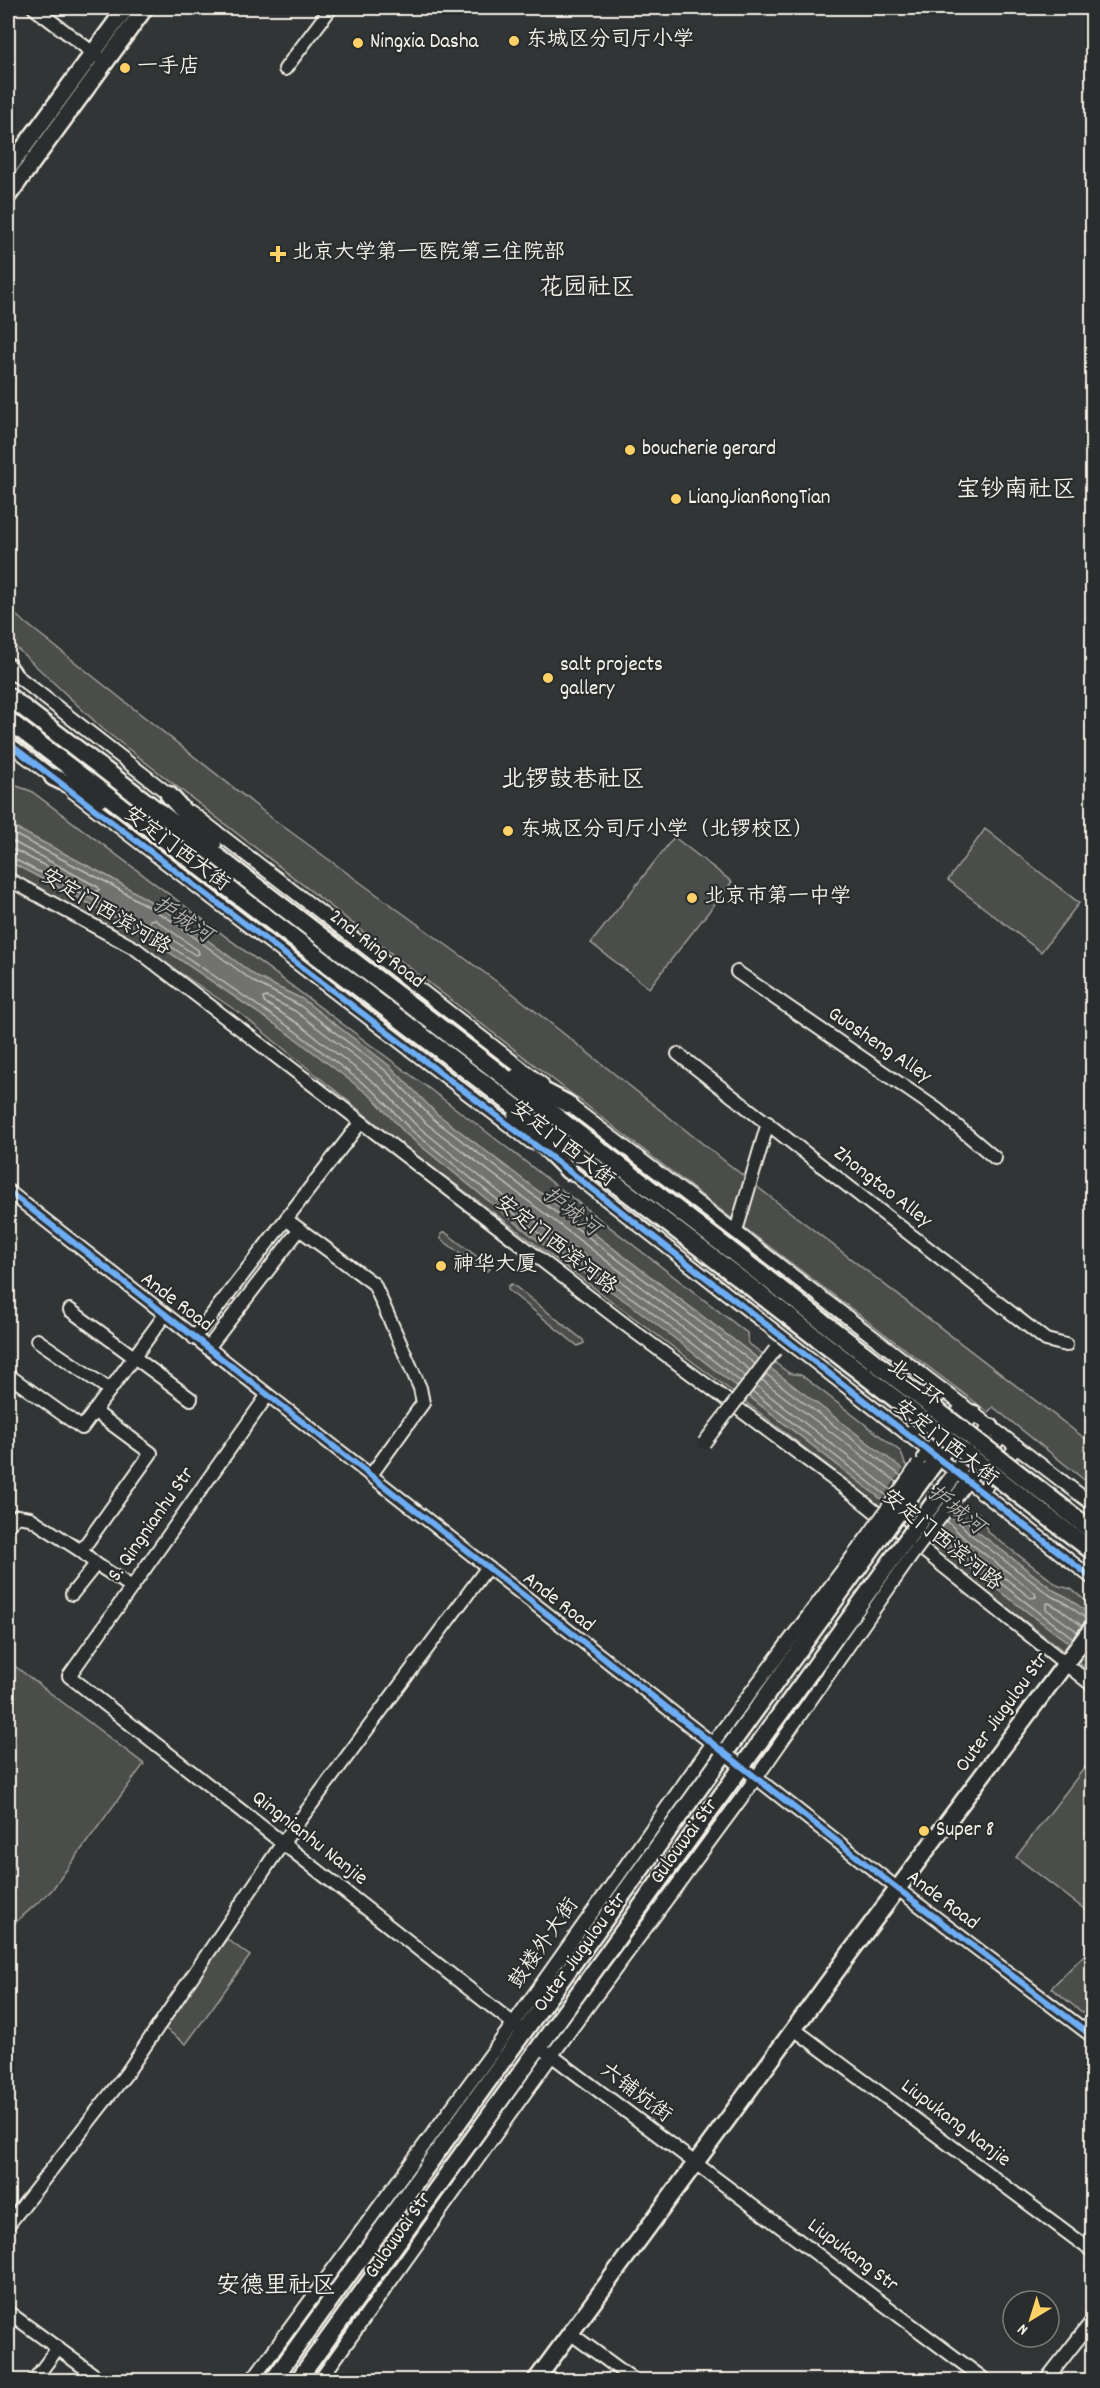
<svg xmlns="http://www.w3.org/2000/svg" width="1100" height="2388" font-family="Dekko,'LXGW WenKai TC',sans-serif">
  <rect width="100%" height="100%" fill="#323535"/>
  <filter id="ink" filterUnits="userSpaceOnUse"><feTurbulence type="fractalNoise" baseFrequency=".0167" numOctaves="2"/><feDisplacementMap in="SourceGraphic" scale="12" xChannelSelector="R" yChannelSelector="G"/><feConvolveMatrix kernelMatrix="1 2 1 2 8 2 1 2 1" color-interpolation-filters="sRGB"/></filter>
  <g filter="url(#ink)">
    <!-- green -->
    <g fill="#4b4d4c" stroke="#a09f9a" stroke-width="1.5">
      <path d="M8 609 273 819 511 992 760 1189 1092 1444V1486L993 1407 988 1412 722 1211 104 730 8 640Z"/>
      <path d="M8 783 31 791 479 1126 747 1333 748 1343 789 1373 801 1375 901 1452 905 1464 971 1513H979L988 1532 1059 1586 1071 1589 1092 1606V1673L935 1552 867 1496 713 1377 395 1139 241 1014 118 931 8 872Z"/>
      <path d="M985 829 1079 903 1041 952 948 880Z"/>
      <path d="M674 837 732 882 649 988 591 943Z"/>
      <path d="M445 1232 484 1262 490 1269 488 1271H483L441 1239V1234Z"/>
      <path d="M512 1284 583 1340 584 1343 578 1346 508 1290V1286Z"/>
      <path d="M8 1661 144 1764 51 1891 8 1929Z"/>
      <path d="M1092 1758V1915L1016 1857Z"/>
      <path d="M227 1939 250 1956 186 2044 163 2027Z"/>
      <path d="M1092 1947V2020L1051 1988Z"/>
    </g>
    <!-- water -->
    <path fill="#727370" stroke="#a6a5a0" stroke-width="1.5" d="M8 824 111 878 177 917 257 977 302 999 390 1066 436 1113 963 1515 974 1529 1055 1591 1067 1597 1092 1616V1660L998 1590 638 1310 537 1240 406 1134 373 1098 292 1036 126 923 8 861Z"/>
    <!-- pier -->
    <path fill="#323535" d="M905 1467 956 1506 931 1541 880 1502Z"/>
    <g fill="none" stroke-linecap="round" stroke-linejoin="round">
      <!-- shore -->
      <g stroke="#c0bfb8" stroke-width="1.5">
        <path d="M8 831 108 883 174 922 254 982 299 1005 386 1071 432 1118 755 1364"/>
        <path d="M8 839 98 887 99 890 95 892 15 850 8 849"/>
        <path d="M8 856 129 918 295 1031 377 1094 410 1129 541 1235 642 1305 741 1382"/>
        <path d="M154 919 198 950 199 954 195 955 150 924V920Z"/>
        <path d="M766 1374 901 1476"/>
        <path d="M745 1376 646 1299 545 1229 415 1124 381 1088 300 1025 264 1002 263 998 267 997 295 1011 381 1076 427 1124 750 1370"/>
        <path d="M762 1380 897 1482"/>
        <path d="M757 1386 891 1490"/>
        <path d="M753 1392 887 1496"/>
        <path d="M952 1515 970 1534 1051 1596 1064 1602 1088 1620"/>
        <path d="M941 1529 1031 1598 1036 1597 1035 1593 965 1539 947 1521"/>
        <path d="M937 1535 1073 1638"/>
        <path d="M1078 1632 1046 1609V1604L1049 1603 1060 1609 1082 1626"/>
      </g>
      <defs>
        <g id="minor">
          <path d="M34 8 100 58"/>
          <path d="M285 69 331 8"/>
          <path d="M8 669 175 799"/>
          <path d="M8 743 58 781"/>
          <path d="M72 791 532 1143"/>
          <path d="M191 812 542 1084"/>
          <path d="M8 879 136 949 627 1326 853 1494 1092 1685"/>
          <path d="M737 972 938 1110 995 1158"/>
          <path d="M678 1054 1046 1340 1066 1345"/>
          <path d="M563 1100 1092 1504"/>
          <path d="M563 1166 1092 1578"/>
          <path d="M8 1191 898 1889 1092 2036"/>
          <path d="M287 1220 374 1284 420 1388 423 1403 371 1475"/>
          <path d="M736 1231 768 1123"/>
          <path d="M70 1310 191 1399"/>
          <path d="M194 1338 361 1122"/>
          <path d="M37 1340 110 1390"/>
          <path d="M208 1348 299 1230"/>
          <path d="M8 1375 82 1428 164 1316"/>
          <path d="M267 1396 69 1676 519 2028"/>
          <path d="M908 1436 943 1390"/>
          <path d="M924 1457 963 1405"/>
          <path d="M981 1493 1017 1446"/>
          <path d="M958 1494 1002 1435"/>
          <path d="M8 1526 17 1516 30 1518 81 1551 151 1453 94 1411"/>
          <path d="M96 1564 132 1587"/>
          <path d="M72 1594 96 1564 81 1551"/>
          <path d="M794 2029 1092 2251"/>
          <path d="M547 2052 985 2380"/>
          <path d="M8 2225 126 2074 282 1844 487 1568"/>
          <path d="M8 2312 101 2380"/>
          <path d="M570 2333 634 2380"/>
          <path d="M34 2380 58 2348"/>
          <path d="M252 2380 513 2024 712 1744 871 1532"/>
          <path d="M320 2380 552 2055 756 1778 909 1559"/>
          <path d="M1046 2380 1092 2321"/>
        </g>
        <g id="major">
          <path d="M8 169 126 8"/>
          <path d="M8 196 145 8"/>
          <path d="M8 666 13 673"/>
          <path d="M928 1472 973 1413"/>
          <path d="M946 1486 991 1427"/>
          <path d="M273 2380 880 1538"/>
          <path d="M298 2380 898 1551"/>
          <path d="M536 2380 846 1958 1092 1628"/>
        </g>
        <g id="highway">
          <path d="M8 696 717 1240"/>
          <path d="M8 720 708 1254"/>
          <path d="M53 777 99 799"/>
          <path d="M169 795 213 844"/>
          <path d="M517 1077 568 1104"/>
          <path d="M516 1118 569 1171"/>
          <path d="M1058 1504 1092 1531"/>
          <path d="M1048 1517 1092 1551"/>
        </g>
      </defs>
      <!-- minor casing -->
      <use href="#minor" stroke="#f4f1e8" stroke-width="16"/>
      <!-- major casing -->
      <use href="#major" stroke="#f4f1e8" stroke-width="20"/>
      <!-- highway casing -->
      <use href="#highway" stroke="#f4f1e8" stroke-width="21"/>
      <!-- minor -->
      <use href="#minor" stroke="#2a2d2e" stroke-width="12"/>
      <!-- major -->
      <use href="#major" stroke="#2a2d2e" stroke-width="15"/>
      <!-- highway -->
      <use href="#highway" stroke="#2a2d2e" stroke-width="16"/>
      <defs>
        <g id="minor-bridge">
          <path d="M704 1443 775 1350"/>
          <path d="M871 1532 918 1465"/>
          <path d="M909 1559 958 1494"/>
        </g>
        <g id="major-bridge">
          <path d="M880 1538 928 1472"/>
          <path d="M898 1551 946 1486"/>
        </g>
        <g id="highway-bridge">
          <path d="M717 1240 1058 1504"/>
          <path d="M708 1254 1048 1517"/>
        </g>
      </defs>
      <!-- minor-bridge casing -->
      <use href="#minor-bridge" stroke="#f4f1e8" stroke-width="16" stroke-linecap="butt"/>
      <!-- major-bridge casing -->
      <use href="#major-bridge" stroke="#f4f1e8" stroke-width="20" stroke-linecap="butt"/>
      <!-- highway-bridge casing -->
      <use href="#highway-bridge" stroke="#f4f1e8" stroke-width="21" stroke-linecap="butt"/>
      <!-- minor-bridge -->
      <use href="#minor-bridge" stroke="#2a2d2e" stroke-width="12"/>
      <!-- major-bridge -->
      <use href="#major-bridge" stroke="#2a2d2e" stroke-width="15"/>
      <!-- highway-bridge -->
      <use href="#highway-bridge" stroke="#2a2d2e" stroke-width="16"/>
      <defs>
        <g id="cycleway">
          <path d="M8 743 569 1171 1092 1578"/>
          <path d="M8 1191 898 1889 1092 2036"/>
        </g>
      </defs>
      <!-- cycleway casing -->
      <use href="#cycleway" stroke="#2a2d2e" stroke-width="10"/>
      <!-- cycleway -->
      <use href="#cycleway" stroke="#6dadf4" stroke-width="6"/>
    </g>
  </g>
  <!-- markers -->
  <g fill="#ffd166" stroke="#2a2d2e" stroke-width="2">
    <circle cx="514" cy="41" r="6"/>
    <circle cx="358" cy="43" r="6"/>
    <circle cx="125" cy="68" r="6"/>
    <path d="M275 245h6v6h6v6h-6v6h-6v-6h-6v-6h6z"/>
    <circle cx="630" cy="450" r="6"/>
    <circle cx="676" cy="499" r="6"/>
    <circle cx="548" cy="678" r="6"/>
    <circle cx="508" cy="831" r="6"/>
    <circle cx="692" cy="898" r="6"/>
    <circle cx="441" cy="1266" r="6"/>
    <circle cx="924" cy="1831" r="6"/>
  </g>
  <g text-anchor="middle" dominant-baseline="central" stroke-width="4.5" stroke-linejoin="round" paint-order="stroke">
    <!-- poi labels -->
    <g font-size="21" fill="#f4f1e8" stroke="#2a2d2e" text-anchor="start">
      <text x="526" y="41">东城区分司厅小学</text>
      <text x="370" y="43">Ningxia Dasha</text>
      <text x="137" y="68">一手店</text>
      <text x="292" y="254">北京大学第一医院第三住院部</text>
      <text x="642" y="450">boucherie gerard</text>
      <text x="688" y="499">LiangJianRongTian</text>
      <text x="560" y="666">salt projects<tspan x="560" dy="24">gallery</tspan></text>
      <text x="520" y="831">东城区分司厅小学（北锣校区）</text>
      <text x="704" y="898">北京市第一中学</text>
      <text x="453" y="1266">神华大厦</text>
      <text x="936" y="1831">Super 8</text>
    </g>
    <!-- street labels -->
    <g font-size="21" fill="#f4f1e8" stroke="#2a2d2e">
      <text transform="translate(176 850) rotate(37)">安定门西大街</text>
      <text transform="translate(105 913) rotate(31)">安定门西滨河路</text>
      <text transform="translate(376 950) rotate(38)">2nd. Ring Road</text>
      <text transform="translate(879 1046) rotate(34)">Guosheng Alley</text>
      <text transform="translate(562 1145) rotate(38)">安定门西大街</text>
      <text transform="translate(882 1188) rotate(38)">Zhongtao Alley</text>
      <text transform="translate(555 1246) rotate(38)">安定门西滨河路</text>
      <text transform="translate(176 1303) rotate(37)">Ande Road</text>
      <text transform="translate(914 1384) rotate(38)">北二环</text>
      <text transform="translate(945 1444) rotate(38)">安定门西大街</text>
      <text transform="translate(152 1525) rotate(-55)">S. Qingnianhu Str</text>
      <text transform="translate(941 1541) rotate(39)">安定门西滨河路</text>
      <text transform="translate(558 1603) rotate(38)">Ande Road</text>
      <text transform="translate(1003 1713) rotate(-54)">Outer Jiugulou Str</text>
      <text transform="translate(309 1839) rotate(38)">Qingnianhu Nanjie</text>
      <text transform="translate(685 1842) rotate(-54)">Gulouwai Str</text>
      <text transform="translate(942 1901) rotate(37)">Ande Road</text>
      <text transform="translate(545 1944) rotate(-55)">鼓楼外大街</text>
      <text transform="translate(581 1953) rotate(-54)">Outer Jiugulou Str</text>
      <text transform="translate(635 2094) rotate(37)">六铺炕街</text>
      <text transform="translate(955 2124) rotate(37)">Liupukang Nanjie</text>
      <text transform="translate(399 2236) rotate(-55)">Gulouwai Str</text>
      <text transform="translate(852 2256) rotate(37)">Liupukang Str</text>
    </g>
    <!-- water labels -->
    <g font-size="22" font-style="italic" fill="#b3b2ac" stroke="#2a2d2e">
      <text transform="translate(182 921) rotate(33)">护城河</text>
      <text transform="translate(570 1213) rotate(38)">护城河</text>
      <text transform="translate(955 1511) rotate(38)">护城河</text>
    </g>
    <!-- quarter labels -->
    <g font-size="24" fill="#f4f1e8" stroke="#2a2d2e">
      <text x="587" y="289">花园社区</text>
      <text x="1016" y="491">宝钞南社区</text>
      <text x="573" y="781">北锣鼓巷社区</text>
      <text x="276" y="2287">安德里社区</text>
    </g>
  </g>
  <!-- margin -->
  <rect width="1100" height="2388" fill="none" stroke="#2a2d2e" stroke-width="30"/>
  <rect x="15" y="15" width="1070" height="2358" fill="none" stroke="#f4f1e8" stroke-width="2" filter="url(#ink)"/>
  <!-- north arrow -->
  <g transform="translate(1031 2319) rotate(218)"><circle r="28" fill="#2a2d2e" stroke="#7b7b78" stroke-width="1.5"/>
  <path d="M0-4.5L10 22L0 15L-10 22Z" fill="#ffd166"/>
  <text y="-9" font-size="16" font-weight="bold" text-anchor="middle" fill="#f4f1e8">N</text>
  </g>
</svg>
